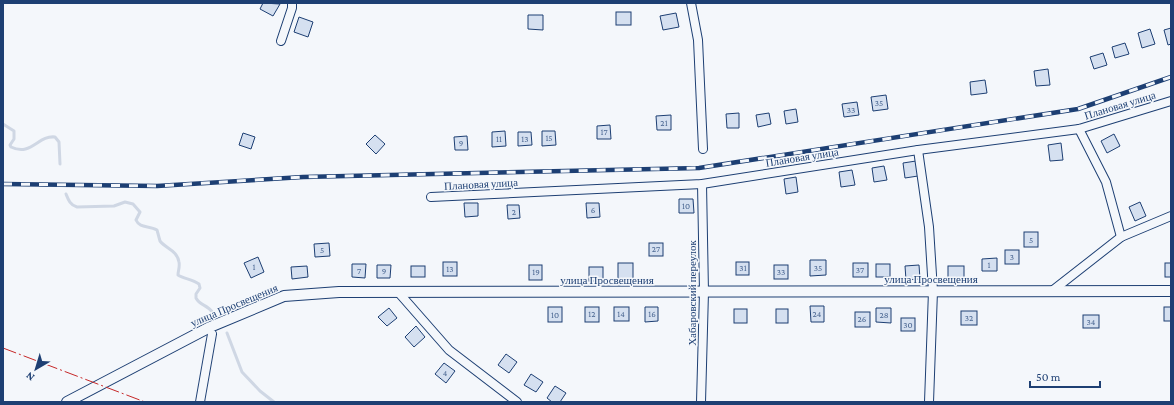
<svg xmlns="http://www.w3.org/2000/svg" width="1174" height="405" font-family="'Crimson Pro',serif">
  <rect width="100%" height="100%" fill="#f4f7fb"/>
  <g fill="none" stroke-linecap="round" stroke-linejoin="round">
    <!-- stream -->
    <g stroke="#cfd7e4" stroke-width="3">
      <path d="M3 124 14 131V139L10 145 11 147C31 157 38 135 55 137L59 142 60 164"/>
      <path d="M66 194C68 199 70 205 77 207L114 206 125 202 133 204 140 212 136 220C140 229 149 225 157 230L160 241C166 249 177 250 179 262 180 267 178 271 178 275 184 279 192 279 199 284L200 288 196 294V298C200 306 207 304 213 313"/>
      <path d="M227 333 242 372 260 391 274 402"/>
    </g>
  </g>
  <!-- building -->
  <g fill="#d5e0f0" stroke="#1d3f73">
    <path d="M263 3 280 4 273 16 260 9Z"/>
    <rect x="616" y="12" width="15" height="13"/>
    <path d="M676 13 679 27 663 30 660 16Z"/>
    <path d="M528 15H543V30L528 29Z"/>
    <path d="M299 17 313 22 308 37 294 32Z"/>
    <path d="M1171 28V44L1168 45 1164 30Z"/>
    <path d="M1150 29 1155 44 1142 48 1138 33Z"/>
    <path d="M1125 43 1129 54 1115 58 1112 47Z"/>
    <path d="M1103 53 1107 65 1094 69 1090 57Z"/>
    <path d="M1048 69 1050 85 1036 86 1034 71Z"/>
    <path d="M985 80 987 93 971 95 970 82Z"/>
    <path d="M886 95 888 109 873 111 871 97Z"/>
    <path d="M857 102 859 115 844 117 842 104Z"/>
    <path d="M796 109 798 122 786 124 784 111Z"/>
    <path d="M739 113V128H727L726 114Z"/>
    <path d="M769 113 771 124 758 127 756 115Z"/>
    <path d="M671 115V130H657L656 116Z"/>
    <path d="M610 125 611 139H597V126Z"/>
    <path d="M505 131 506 146 492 147V132Z"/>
    <path d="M542 131H555L556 145 542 146Z"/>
    <path d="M518 132H531L532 145 518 146Z"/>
    <path d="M243 133 255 137 251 149 239 145Z"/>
    <path d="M1114 134 1120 146 1107 153 1101 141Z"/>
    <path d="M375 135 385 144 376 154 366 144Z"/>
    <path d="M467 136 468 150H455L454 137Z"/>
    <path d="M1061 143 1063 160 1050 161 1048 145Z"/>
    <path d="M916 161 918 176 905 178 903 163Z"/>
    <path d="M884 166 887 180 874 182 872 168Z"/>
    <path d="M852 170 855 185 841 187 839 172Z"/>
    <path d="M796 177 798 192 786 194 784 179Z"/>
    <path d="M679 199H693L694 213H679Z"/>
    <path d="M1140 202 1146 216 1135 221 1129 207Z"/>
    <path d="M464 203H478V216L465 217Z"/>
    <path d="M586 203H599L600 217 587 218Z"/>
    <path d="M507 205H519L520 218 508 219Z"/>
    <rect x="1024" y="232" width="14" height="15"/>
    <path d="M329 243 330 256 315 257 314 244Z"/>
    <rect x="649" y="243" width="14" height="13"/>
    <rect x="1005" y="250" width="14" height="14"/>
    <path d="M258 257 264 272 251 278 244 263Z"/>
    <path d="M997 258V271H982V259Z"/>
    <path d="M810 260H826V275L810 276Z"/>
    <rect x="443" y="262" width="14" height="14"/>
    <rect x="736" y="262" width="13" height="13"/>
    <rect x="618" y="263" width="15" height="16"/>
    <rect x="853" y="263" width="15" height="14"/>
    <rect x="1165" y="263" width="6" height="14"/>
    <path d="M352 264H366L365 278 352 277Z"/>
    <rect x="876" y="264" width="14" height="13"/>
    <path d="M377 265H391L390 278H377Z"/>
    <rect x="529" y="265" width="13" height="15"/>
    <rect x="774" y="265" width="14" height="14"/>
    <path d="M919 265 920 279 906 280 905 266Z"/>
    <path d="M307 266 308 277 292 279 291 267Z"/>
    <rect x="411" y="266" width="14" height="11"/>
    <rect x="948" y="266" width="16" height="12"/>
    <rect x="589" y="267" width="14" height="14"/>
    <path d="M810 306H824V322H811Z"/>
    <rect x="548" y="307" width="14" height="15"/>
    <rect x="585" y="307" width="14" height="15"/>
    <rect x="614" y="307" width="15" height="14"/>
    <path d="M645 307H658V321L645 322Z"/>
    <rect x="1164" y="307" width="7" height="14"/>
    <path d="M389 308 397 318 387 326 378 317Z"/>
    <path d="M876 308H891V323L876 322Z"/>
    <rect x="734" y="309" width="13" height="14"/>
    <rect x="776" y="309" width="12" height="14"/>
    <rect x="961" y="311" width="16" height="14"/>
    <rect x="855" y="312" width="15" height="15"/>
    <rect x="1083" y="315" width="16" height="13"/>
    <rect x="901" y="318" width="14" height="13"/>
    <path d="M416 326 425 337 414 347 405 337Z"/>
    <path d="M506 354 517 362 509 373 498 365Z"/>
    <path d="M444 363 455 371 446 383 435 374Z"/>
    <path d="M531 374 543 382 536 392 524 385Z"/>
    <path d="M555 386 566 393 560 402H552L547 398Z"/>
  </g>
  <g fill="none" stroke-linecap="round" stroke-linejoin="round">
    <defs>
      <g id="minor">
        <path d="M691 3 698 40 703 149"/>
        <path d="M281 41 292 8V3"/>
        <path d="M1079 129 1106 182 1121 237"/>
        <path d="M918 150 929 227 933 291 929 402"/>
        <path d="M431 197 702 184 918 150 1079 129 1171 101"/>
        <path d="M1052 291 1121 237 1171 216"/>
        <path d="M399 293 449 350 517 402"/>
        <path d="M200 402 212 334"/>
        <path d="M701 402 704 292 702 184"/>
      </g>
      <path id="tertiary" d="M67 402 210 327 284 296 339 292 1171 291"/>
    </defs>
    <!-- minor casing -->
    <use href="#minor" stroke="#1d3f73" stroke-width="10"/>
    <!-- tertiary casing -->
    <use href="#tertiary" stroke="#1d3f73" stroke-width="12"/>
    <!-- minor -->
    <use href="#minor" stroke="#f4f7fb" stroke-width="8"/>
    <!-- tertiary -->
    <use href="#tertiary" stroke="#f4f7fb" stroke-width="10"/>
    <defs>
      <path id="rail" d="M3 184 157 186 303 177 699 168 1078 109 1171 77"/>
    </defs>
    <!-- rail casing -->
    <use href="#rail" stroke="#1d3f73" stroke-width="4.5"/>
    <!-- rail -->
    <use href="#rail" stroke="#f4f7fb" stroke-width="3" stroke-dasharray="9" stroke-linecap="butt"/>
    <!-- power -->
    <path stroke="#c62828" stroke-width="1" stroke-dasharray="14 3 2 3" stroke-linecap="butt" d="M3 348 145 402"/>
  </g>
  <g text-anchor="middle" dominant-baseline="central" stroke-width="3" stroke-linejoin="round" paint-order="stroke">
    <!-- number labels -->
    <g font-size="9" fill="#4b6792">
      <text x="879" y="103">35</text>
      <text x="851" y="110">33</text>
      <text x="664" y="123">21</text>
      <text x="604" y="132">17</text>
      <text x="549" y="138">15</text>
      <text x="499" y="139">11</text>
      <text x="525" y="139">13</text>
      <text x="461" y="143">9</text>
      <text x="686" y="206">10</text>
      <text x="593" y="210">6</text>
      <text x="514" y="212">2</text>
      <text x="1031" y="240">5</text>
      <text x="656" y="249">27</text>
      <text x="322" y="250">5</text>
      <text x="1012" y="257">3</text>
      <text x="989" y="265">1</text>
      <text x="254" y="267">1</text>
      <text x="743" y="268">31</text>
      <text x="818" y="268">35</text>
      <text x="450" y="269">13</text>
      <text x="860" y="270">37</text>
      <text x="359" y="271">7</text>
      <text x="384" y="271">9</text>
      <text x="536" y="272">19</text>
      <text x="781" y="272">33</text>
      <text x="592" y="314">12</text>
      <text x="621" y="314">14</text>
      <text x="652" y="314">16</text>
      <text x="817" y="314">24</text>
      <text x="555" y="315">10</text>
      <text x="884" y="315">28</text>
      <text x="969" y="318">32</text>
      <text x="862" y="319">26</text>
      <text x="1091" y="322">34</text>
      <text x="908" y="325">30</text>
      <text x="445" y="373">4</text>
    </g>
    <!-- street labels -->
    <g font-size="11" fill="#1d3f73" stroke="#f4f7fb">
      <text transform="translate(1120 105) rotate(-17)">Плановая улица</text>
      <text transform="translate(802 157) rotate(-9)">Плановая улица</text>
      <text transform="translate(481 184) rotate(-3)">Плановая улица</text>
      <text x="931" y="279">улица Просвещения</text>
      <text x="607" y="280">улица Просвещения</text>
      <text transform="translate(692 293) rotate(-90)">Хабаровский переулок</text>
      <text transform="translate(234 305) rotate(-23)">улица Просвещения</text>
    </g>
  </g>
  <!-- border -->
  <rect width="1174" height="405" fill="none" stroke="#1d3f73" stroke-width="8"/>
  <!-- north arrow -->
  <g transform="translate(36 369) rotate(218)" stroke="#f4f7fb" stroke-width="3" paint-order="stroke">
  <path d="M0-3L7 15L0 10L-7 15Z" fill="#1d3f73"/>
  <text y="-6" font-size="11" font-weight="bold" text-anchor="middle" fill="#1d3f73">N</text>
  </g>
  <!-- scale -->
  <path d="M1030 381v6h70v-6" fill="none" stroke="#1d3f73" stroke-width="2"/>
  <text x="1036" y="381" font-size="12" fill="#1d3f73" stroke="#f4f7fb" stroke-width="3" paint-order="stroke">50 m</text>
</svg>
